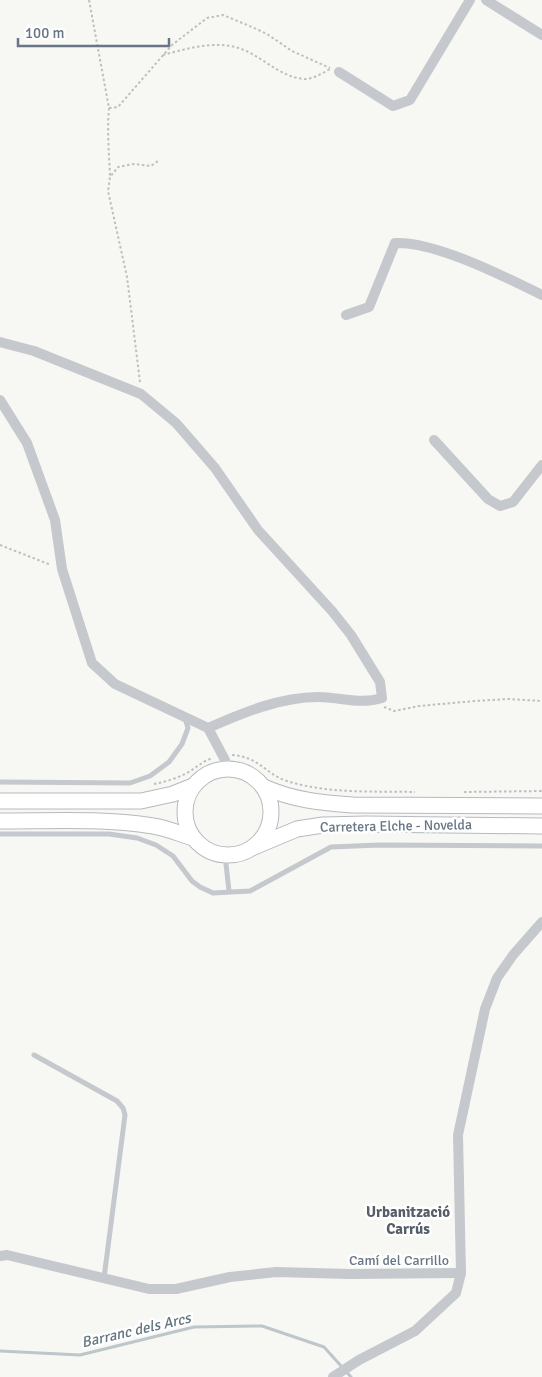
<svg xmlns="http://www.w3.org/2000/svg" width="542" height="1377" font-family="Signika,sans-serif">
  <rect width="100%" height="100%" fill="#f7f7f4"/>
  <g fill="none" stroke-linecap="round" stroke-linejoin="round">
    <!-- stream -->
    <path stroke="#bdc6cb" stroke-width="3" d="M0 1351 80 1355 194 1327 262 1326 324 1347 351 1377"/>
    <defs>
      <g id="primary">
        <circle cx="228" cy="812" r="43"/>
        <path d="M264 787C293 800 322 803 353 805L542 806"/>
        <path d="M0 801H141L173 794 193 786"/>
        <path d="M0 821C51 821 103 818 153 826 167 828 180 834 193 838"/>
        <path d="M254 847 297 829 323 825 366 824 542 826"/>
      </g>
    </defs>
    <!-- primary casing -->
    <use href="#primary" stroke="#b6babe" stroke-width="17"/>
    <!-- path -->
    <g stroke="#bdbfc1" stroke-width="2" stroke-dasharray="2.5 2.5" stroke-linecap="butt">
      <path d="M89 0 109 108 118 107 172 45 207 18 223 15 252 27 267 34 292 51 330 68"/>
      <path d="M163 55C185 49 213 41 235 47 260 53 279 78 305 79 313 79 323 73 330 69"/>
      <path d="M109 108C107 131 109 153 110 176"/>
      <path d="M140 382 127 277 108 191 110 177 118 167 134 164 151 166 158 161"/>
      <path d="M0 545 51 565"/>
      <path d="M384 707 394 711 419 706 475 701 508 699 542 701"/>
      <path d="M232 755C260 757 265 774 287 781 328 794 373 791 415 792"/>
      <path d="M154 784C164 782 175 779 185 774 195 769 202 761 213 758"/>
      <path d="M464 792 542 791"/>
    </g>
    <!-- lane -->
    <g stroke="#c5c8cc" stroke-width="5">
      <path d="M0 782 130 783 150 776 169 762 182 744 188 728 185 718"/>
      <path d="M0 834H109L137 838 156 845 173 856 192 881 200 887 213 893 250 891 331 847 379 845 542 846"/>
      <path d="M225 855 229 891"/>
      <path d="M34 1055 117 1101 123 1108 125 1115 104 1278"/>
    </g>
    <!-- street -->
    <g stroke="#c5c8cc" stroke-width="10">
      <path d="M486 0 542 35"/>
      <path d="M339 72 393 106 410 100 470 0"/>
      <path d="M346 315 369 307 395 243C435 241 505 277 542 295"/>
      <path d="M0 342 34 351 141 394 176 423 215 468 258 530 332 611 351 635 380 682 382 698C360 705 340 697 318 697 280 697 242 713 208 728"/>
      <path d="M0 400 27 443 55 520 62 569 92 663 115 684 208 728 225 760 226 768"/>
      <path d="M434 440 488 499 500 506 513 502 542 465"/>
      <path d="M0 1256 7 1255 149 1289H176L230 1277 276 1272 350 1274 461 1273"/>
      <path d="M333 1377 359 1360 415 1331 456 1293 461 1273 458 1135 485 1009 497 978 513 955 542 922"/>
    </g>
    <!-- primary -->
    <use href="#primary" stroke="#fff" stroke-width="15"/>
  </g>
  <g text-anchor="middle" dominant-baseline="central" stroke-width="5" stroke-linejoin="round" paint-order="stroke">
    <!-- street labels -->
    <g font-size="14" fill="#677584" stroke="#fff">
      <text transform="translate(396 826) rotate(-1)">Carretera Elche - Novelda</text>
      <text x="399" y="1260">Camí del Carrillo</text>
    </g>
    <!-- neighbourhood labels -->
    <g font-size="15" font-weight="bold" fill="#555e69" stroke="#fff">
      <text x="408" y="1212">Urbanització<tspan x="408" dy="17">Carrús</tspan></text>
    </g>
    <!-- water labels -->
    <g font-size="15" font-style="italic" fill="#637680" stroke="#fff">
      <text transform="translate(136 1330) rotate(-13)">Barranc dels Arcs</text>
    </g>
  </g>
  <!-- scale -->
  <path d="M18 38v8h151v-8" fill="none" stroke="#677584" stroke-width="2.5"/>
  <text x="25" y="38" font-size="15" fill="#677584" stroke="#ffffff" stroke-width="4" paint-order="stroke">100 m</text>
</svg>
